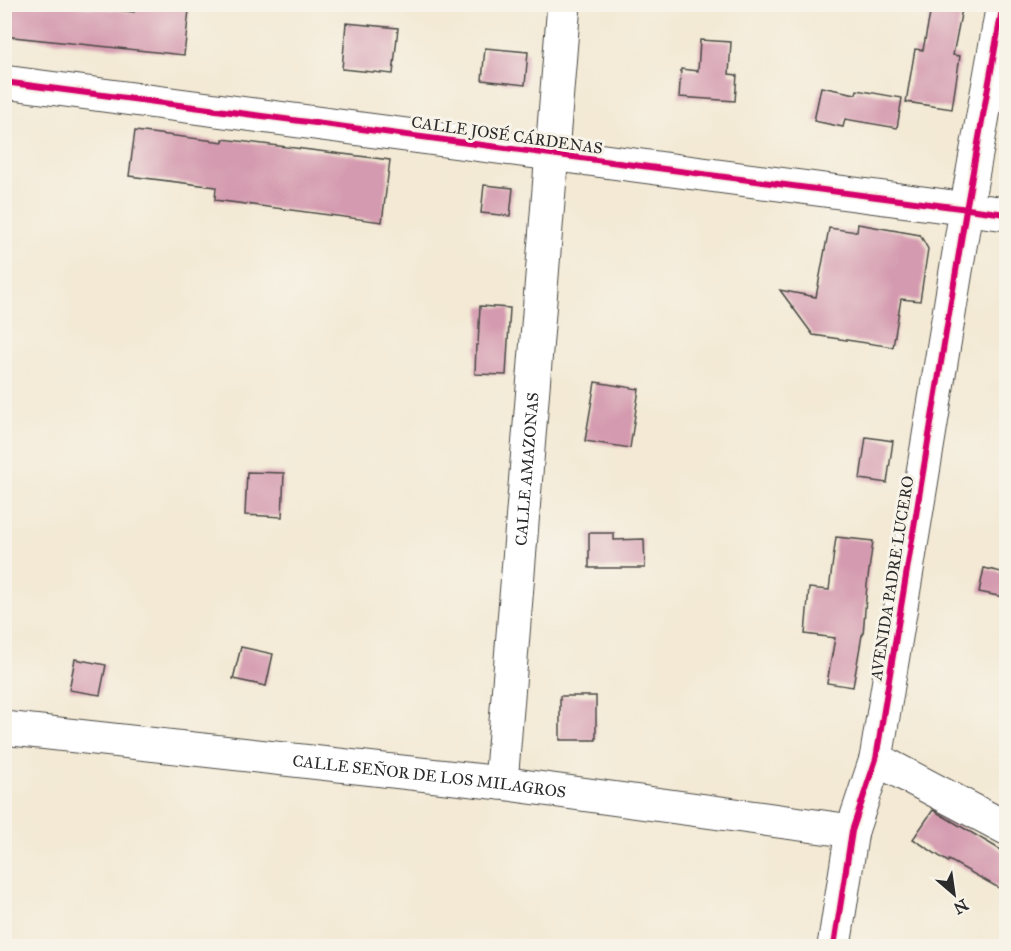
<svg xmlns="http://www.w3.org/2000/svg" width="1011" height="951" font-family="'IM FELL Great Primer',serif">
  <rect width="100%" height="100%" fill="#f7f3e8"/>
  <filter id="ink" filterUnits="userSpaceOnUse"><feTurbulence type="fractalNoise" baseFrequency=".0167" numOctaves="2"/><feDisplacementMap in="SourceGraphic" scale="12" xChannelSelector="R" yChannelSelector="G"/><feConvolveMatrix kernelMatrix="1 2 1 2 8 2 1 2 1" color-interpolation-filters="sRGB"/></filter>
  <filter id="wash" filterUnits="userSpaceOnUse"><feTurbulence type="fractalNoise" baseFrequency=".008" numOctaves="4" result="noise"/><feDisplacementMap in="SourceGraphic" scale="24" xChannelSelector="R" yChannelSelector="G"/><feGaussianBlur stdDeviation="1.35" result="paint"/><feColorMatrix in="noise" values="0 0 0 0 0 0 0 0 0 0 0 0 0 0 0 0 0 1.4 0 .05"/><feComposite in="paint" operator="in"/></filter>
  <g filter="url(#wash)">
    <rect width="100%" height="100%" fill="#f3e9d4"/>
    <g id="blocks">
      <!-- building -->
      <g fill="#d49aaf">
        <path d="M4 4H58L134 12V4H174L173 8 189 10 184 55 4 36Z"/>
        <path d="M932 4H963L953 55 960 56 952 109 906 102 915 49 923 50Z"/>
        <path d="M346 23 398 28 393 74 342 69Z"/>
        <path d="M700 40 731 42 729 74 737 75 735 101 679 97 681 69 698 71Z"/>
        <path d="M485 48 528 52 525 85 482 80Z"/>
        <path d="M821 87 856 94 857 90 902 98 897 128 845 119 843 127 814 121Z"/>
        <path d="M135 131 223 142V139L390 160 382 222 215 200 216 187 129 176Z"/>
        <path d="M484 185 513 188 510 216 481 213Z"/>
        <path d="M858 224 920 235 928 249 920 301 901 299 893 347 813 335 780 290 816 297 829 228 857 232Z"/>
        <path d="M480 306 510 308 506 375 475 374 476 345H478Z"/>
        <path d="M595 382 639 389 630 448 585 441Z"/>
        <path d="M866 437 893 441 887 483 860 479Z"/>
        <path d="M247 472 284 473 282 517 245 515Z"/>
        <path d="M589 533H614V540L644 539 645 568H589Z"/>
        <path d="M836 537 873 541 867 585 863 635H862L853 687 827 683 835 638 805 634 809 588 829 590Z"/>
        <path d="M984 568 1006 573 1003 597 979 592Z"/>
        <path d="M241 647 273 654 266 686 233 679Z"/>
        <path d="M75 659 106 665 100 695 69 690Z"/>
        <rect x="560" y="696" width="36" height="44"/>
        <path d="M933 810 1006 853V892L949 860 948 862 913 839Z"/>
      </g>
    </g>
  </g>
  <g filter="url(#ink)">
    <use href="#blocks" fill-opacity="0" stroke="#494844" stroke-width="1.5"/>
    <g fill="none" stroke-linecap="round" stroke-linejoin="round">
      <defs>
        <g id="street">
          <path d="M4 82 1006 214"/>
          <path id="s1" d="M4 728 501 783 852 831"/>
          <path d="M876 759 1006 828"/>
          <path id="s2" d="M501 783 564 4"/>
          <path d="M834 946 852 831 876 759 966 210 1003 4"/>
        </g>
      </defs>
      <!-- street casing -->
      <use href="#street" stroke="#494844" stroke-width="35"/>
      <!-- street -->
      <use href="#street" stroke="#fff" stroke-width="33"/>
      <defs>
        <g id="cycleway">
          <path d="M4 82 1006 214"/>
          <path d="M834 946 852 831 876 759 966 210 1003 4"/>
        </g>
      </defs>
      <!-- cycleway casing -->
      <use href="#cycleway" stroke="#f7f3e8" stroke-width="10"/>
      <!-- cycleway -->
      <use href="#cycleway" stroke="#d6006c" stroke-width="6"/>
    </g>
  </g>
  <g text-anchor="middle" dominant-baseline="central" stroke-width="6" stroke-linejoin="round" paint-order="stroke">
    <!-- street labels -->
    <g font-size="16" fill="#2b2b2b" stroke="#f7f3e8">
      <text transform="translate(507 135) rotate(8)">CALLE JOSÉ CÁRDENAS</text>
      <text stroke="none"><textPath href="#s2" startOffset="315">CALLE AMAZONAS</textPath></text>
      <text transform="translate(892 578) rotate(-81)">AVENIDA PADRE LUCERO</text>
      <text stroke="none"><textPath href="#s1" startOffset="428">CALLE SEÑOR DE LOS MILAGROS</textPath></text>
    </g>
  </g>
  <!-- margin -->
  <rect width="1011" height="951" fill="none" stroke="#f7f3e8" stroke-width="24"/>
  <!-- north arrow -->
  <g transform="translate(954 894) rotate(151)" stroke="#f7f3e8" stroke-width="4.5" paint-order="stroke">
  <path d="M0-4.5L10 22L0 15L-10 22Z" fill="#2b2b2b"/>
  <text y="-9" font-size="16" font-weight="bold" text-anchor="middle" fill="#2b2b2b">N</text>
  </g>
</svg>
